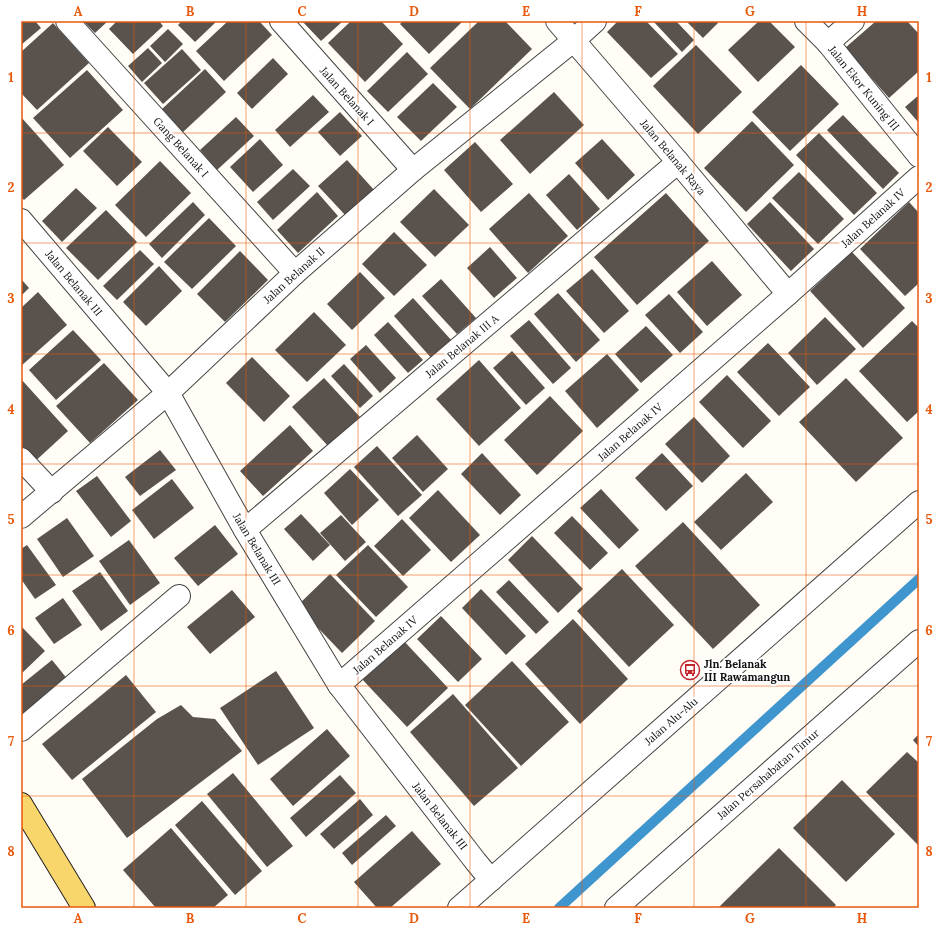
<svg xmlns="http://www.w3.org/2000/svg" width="940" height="929" font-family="Lora,serif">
  <rect width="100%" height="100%" fill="#fffdf5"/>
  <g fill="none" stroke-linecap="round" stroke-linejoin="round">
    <!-- stream -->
    <path stroke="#3f96cf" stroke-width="10" d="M559 908 919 579"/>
  </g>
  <!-- building -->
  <g fill="#5a524d">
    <path d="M21 21H35L41 28 21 45Z"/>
    <path d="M83 21H108L95 33Z"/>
    <path d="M117 21H159L163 26 133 54 109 29Z"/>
    <path d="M182 21H217L195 42 178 25Z"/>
    <path d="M228 21H259L272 35 224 81 196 51Z"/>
    <path d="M302 21H343L321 41Z"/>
    <path d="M351 21H381L403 44 365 82 328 43Z"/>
    <path d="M403 21H463L429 54 400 24Z"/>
    <path d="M479 21H505L532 49 470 109 430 68Z"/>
    <path d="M618 21H646L678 54 651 78 607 32Z"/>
    <path d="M653 21H676L694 40 682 52Z"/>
    <path d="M686 21H717L718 23 703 38Z"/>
    <path d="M759 21H769L795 47 758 82 728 50Z"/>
    <path d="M876 21H907L919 34V71L889 98 845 48Z"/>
    <path d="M53 23 89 63 37 110 21 93V52Z"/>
    <path d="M168 29 183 44 165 62 150 46Z"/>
    <path d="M696 45 742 92 698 134 653 86Z"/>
    <path d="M148 48 162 63 142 82 128 66Z"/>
    <path d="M182 49 201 70 163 104 144 83Z"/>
    <path d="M407 52 428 74 388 112 367 91Z"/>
    <path d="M273 58 288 74 252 109 237 93Z"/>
    <path d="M801 65 839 104 790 151 752 112Z"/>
    <path d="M205 69 226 92 183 132 162 109Z"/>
    <path d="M87 70 123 110 70 158 33 118Z"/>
    <path d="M433 83 457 107 421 141 397 117Z"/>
    <path d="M554 92 584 125 530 174 500 140Z"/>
    <path d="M313 95 329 112 290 147 275 130Z"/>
    <path d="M919 95V123L905 107Z"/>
    <path d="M340 112 362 136 340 156 318 132Z"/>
    <path d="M843 115 899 173 883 189 827 130Z"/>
    <path d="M21 117 64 165 24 200 21 197Z"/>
    <path d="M236 117 254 136 217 170 200 150Z"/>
    <path d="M752 121 794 165 746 212 704 168Z"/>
    <path d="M108 127 142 162 117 186 83 151Z"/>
    <path d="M819 133 877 193 854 215 796 155Z"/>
    <path d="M260 139 283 165 253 192 230 167Z"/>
    <path d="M602 139 635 175 608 200 575 163Z"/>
    <path d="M475 142 513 184 481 212 444 170Z"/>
    <path d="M347 160 375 191 347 217 318 186Z"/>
    <path d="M160 161 191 193 146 237 115 205Z"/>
    <path d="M293 169 310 186 273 220 257 202Z"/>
    <path d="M799 172 844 219 818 244 772 198Z"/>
    <path d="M569 174 600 209 577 230 546 195Z"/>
    <path d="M76 188 97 208 62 242 42 221Z"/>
    <path d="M434 189 469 225 435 257 400 222Z"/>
    <path d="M317 192 338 216 298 253 277 230Z"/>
    <path d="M529 193 568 236 528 273 489 229Z"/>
    <path d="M666 193 709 241 637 305 594 257Z"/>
    <path d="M193 202 205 215 162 258 149 244Z"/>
    <path d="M770 202 814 249 791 271 747 224Z"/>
    <path d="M909 202 919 213V283L905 296 860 249Z"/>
    <path d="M106 210 137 242 98 280 66 248Z"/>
    <path d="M209 218 236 246 192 289 164 262Z"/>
    <path d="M394 232 427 265 394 296 362 264Z"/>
    <path d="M490 247 517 278 494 298 467 268Z"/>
    <path d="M140 250 154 264 117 300 103 286Z"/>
    <path d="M240 251 268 280 225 322 197 294Z"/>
    <path d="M852 252 905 308 863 348 810 291Z"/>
    <path d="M712 261 742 295 707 326 677 292Z"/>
    <path d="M159 266 182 291 146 326 123 302Z"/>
    <path d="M592 269 629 311 604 333 566 291Z"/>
    <path d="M360 272 385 298 352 330 327 304Z"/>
    <path d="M21 279 29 288 21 296Z"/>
    <path d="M441 279 476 318 457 334 422 296Z"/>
    <path d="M38 292 67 325 21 366V308Z"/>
    <path d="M558 293 600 340 576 362 534 314Z"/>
    <path d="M669 294 703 332 680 353 645 315Z"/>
    <path d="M413 298 453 342 433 360 394 316Z"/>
    <path d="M314 312 346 345 307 382 275 350Z"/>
    <path d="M825 317 856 349 817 385 788 353Z"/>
    <path d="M529 320 571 368 553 384 510 336Z"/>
    <path d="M912 321 919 328V411L907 422 859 371Z"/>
    <path d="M388 322 423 360 408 373 374 335Z"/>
    <path d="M646 326 673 355 641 383 615 354Z"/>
    <path d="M73 330 101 360 56 400 29 370Z"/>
    <path d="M768 343 810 387 779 416 737 372Z"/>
    <path d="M366 345 396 378 380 393 350 359Z"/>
    <path d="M512 351 545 388 526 405 493 368Z"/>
    <path d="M607 354 639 390 597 428 565 391Z"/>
    <path d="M252 357 290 396 264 422 226 383Z"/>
    <path d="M479 360 521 408 479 446 436 399Z"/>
    <path d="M104 363 138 400 90 443 56 406Z"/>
    <path d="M344 364 373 396 360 408 331 376Z"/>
    <path d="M727 375 771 421 743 448 699 402Z"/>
    <path d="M324 378 360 417 328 446 292 407Z"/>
    <path d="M846 378 903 438 856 482 799 422Z"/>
    <path d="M21 379 68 431 31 465 21 454Z"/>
    <path d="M550 396 583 431 537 475 504 440Z"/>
    <path d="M694 417 730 456 702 483 665 444Z"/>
    <path d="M290 425 313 451 263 496 240 471Z"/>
    <path d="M417 435 448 469 423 492 392 458Z"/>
    <path d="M377 446 422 495 398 516 354 467Z"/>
    <path d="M160 450 176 470 140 496 125 477Z"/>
    <path d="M482 453 521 495 500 515 461 474Z"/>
    <path d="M662 453 693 486 666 511 635 478Z"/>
    <path d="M350 469 379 500 352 525 324 493Z"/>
    <path d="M746 473 773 502 721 550 694 522Z"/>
    <path d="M97 476 131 521 111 537 76 491Z"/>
    <path d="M172 479 194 508 154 539 132 510Z"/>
    <path d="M601 489 639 530 619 549 580 508Z"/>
    <path d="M438 490 480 535 451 562 409 518Z"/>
    <path d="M301 514 330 545 313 561 284 529Z"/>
    <path d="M341 515 366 542 345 561 320 533Z"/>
    <path d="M572 516 608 553 590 570 554 533Z"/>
    <path d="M67 518 94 556 63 577 37 539Z"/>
    <path d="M402 519 431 550 403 576 374 546Z"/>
    <path d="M683 522 760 605 713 649 635 566Z"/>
    <path d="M215 525 238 554 198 586 174 558Z"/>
    <path d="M532 536 583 589 558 613 508 560Z"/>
    <path d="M129 540 160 583 130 605 99 561Z"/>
    <path d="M27 545 56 585 35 599 21 579V549Z"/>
    <path d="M368 545 408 587 376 617 336 575Z"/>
    <path d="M622 569 674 625 629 667 577 611Z"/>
    <path d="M100 572 128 611 101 631 72 591Z"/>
    <path d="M330 574 375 621 342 653 297 606Z"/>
    <path d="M509 580 549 622 536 634 496 592Z"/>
    <path d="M481 589 526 636 506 655 462 608Z"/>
    <path d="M232 590 255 617 210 654 187 627Z"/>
    <path d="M63 598 82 625 54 644 35 618Z"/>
    <path d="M441 616 482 659 458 682 417 639Z"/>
    <path d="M573 619 628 679 580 724 525 664Z"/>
    <path d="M21 626 45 651 21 674Z"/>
    <path d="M402 639 448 688 407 727 361 678Z"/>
    <path d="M52 660 69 681 21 720V685Z"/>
    <path d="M512 661 569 722 521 766 465 705Z"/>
    <path d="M276 671 314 728 258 765 220 708Z"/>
    <path d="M126 675 156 712 72 780 42 744Z"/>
    <path d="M453 694 518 768 474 806 410 732Z"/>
    <path d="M181 705 193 717 215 719 242 751 127 838 82 779 157 719Z"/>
    <path d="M327 729 350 756 293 806 270 779Z"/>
    <path d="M919 734V747L913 740Z"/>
    <path d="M907 752 919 763V846L866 792Z"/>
    <path d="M233 773 293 846 267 867 207 794Z"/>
    <path d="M340 775 356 793 306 837 290 818Z"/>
    <path d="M842 780 895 834 846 882 793 828Z"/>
    <path d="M360 799 373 815 334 849 320 834Z"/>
    <path d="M202 801 262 871 235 895 175 825Z"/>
    <path d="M386 815 396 826 352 865 342 853Z"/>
    <path d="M171 828 228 895 213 908H156L123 870Z"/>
    <path d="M412 831 441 864 390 908H377L354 882Z"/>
    <path d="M779 848 836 905 833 908H718Z"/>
  </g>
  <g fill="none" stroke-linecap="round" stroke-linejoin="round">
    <defs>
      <g id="minor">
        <path d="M67 21 295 273"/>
        <path d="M281 21 413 170"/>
        <path d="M557 21 678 162 788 294"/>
        <path d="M806 21 828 43 919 156"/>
        <path d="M828 43 853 21"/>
        <path d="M21 220 168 393 245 530 339 685 476 862 491 880"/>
        <path d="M21 459 52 492"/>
        <path d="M21 517 168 393 295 273 413 170 573 41 595 21"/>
        <path d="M245 530 678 162"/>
        <path d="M339 685 788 294 919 177"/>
        <path d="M21 730 179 596"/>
        <path d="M459 908 919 502"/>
        <path d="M616 908 919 641"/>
      </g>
      <path id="major" d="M21 804 84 908"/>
    </defs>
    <!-- minor casing -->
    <use href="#minor" stroke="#444" stroke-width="24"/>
    <!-- major casing -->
    <use href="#major" stroke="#222" stroke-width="24"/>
    <!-- minor -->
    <use href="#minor" stroke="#fff" stroke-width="22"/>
    <!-- major -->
    <use href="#major" stroke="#f9d66b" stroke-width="22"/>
  </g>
  <!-- grid -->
  <path fill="none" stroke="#e8590c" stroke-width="1" stroke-opacity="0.55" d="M134 21V908M246 21V908M358 21V908M470 21V908M582 21V908M694 21V908M806 21V908M21 133H919M21 243H919M21 354H919M21 464H919M21 575H919M21 686H919M21 796H919"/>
  <!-- icons -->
  <defs>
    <symbol id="bus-ring" viewBox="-11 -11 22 22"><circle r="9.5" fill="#fff" stroke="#c4262e" stroke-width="1.5"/><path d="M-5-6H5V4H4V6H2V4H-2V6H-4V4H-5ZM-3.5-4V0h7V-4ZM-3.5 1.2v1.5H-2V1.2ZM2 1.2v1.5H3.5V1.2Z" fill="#c4262e"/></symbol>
  </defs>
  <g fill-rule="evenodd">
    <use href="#bus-ring" x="679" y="659" width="22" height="22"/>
  </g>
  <g text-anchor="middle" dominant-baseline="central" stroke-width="4" stroke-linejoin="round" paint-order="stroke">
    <!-- street labels -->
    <g font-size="11" fill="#111" stroke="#fff">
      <text transform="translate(864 88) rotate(51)">Jalan Ekor Kuning III</text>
      <text transform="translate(347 96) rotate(48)">Jalan Belanak I</text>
      <text transform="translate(181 147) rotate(48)">Gang Belanak I</text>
      <text transform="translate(673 157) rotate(50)">Jalan Belanak Raya</text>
      <text transform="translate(873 218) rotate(-42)">Jalan Belanak IV</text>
      <text transform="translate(294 275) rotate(-42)">Jalan Belanak II</text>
      <text transform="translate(74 283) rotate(50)">Jalan Belanak III</text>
      <text transform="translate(462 346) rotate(-40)">Jalan Belanak III A</text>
      <text transform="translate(630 432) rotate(-41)">Jalan Belanak IV</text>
      <text transform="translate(257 549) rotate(59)">Jalan Belanak III</text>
      <text transform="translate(385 645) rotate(-41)">Jalan Belanak IV</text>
      <text transform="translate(671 721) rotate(-41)">Jalan Alu-Alu</text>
      <text transform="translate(768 774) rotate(-41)">Jalan Persahabatan Timur</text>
      <text transform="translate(440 816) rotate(52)">Jalan Belanak III</text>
    </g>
    <!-- poi labels -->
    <g font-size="11" font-weight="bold" fill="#111" stroke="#fff" text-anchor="start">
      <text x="704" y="664">Jln. Belanak<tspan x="704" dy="13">III Rawamangun</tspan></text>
    </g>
  </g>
  <!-- border -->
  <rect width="940" height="929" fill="none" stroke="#ffffff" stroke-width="44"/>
  <rect x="22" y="22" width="896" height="885" fill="none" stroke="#e8590c" stroke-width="1.5"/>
  <g font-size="13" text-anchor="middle" font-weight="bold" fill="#e8590c">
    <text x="78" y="16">A</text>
    <text x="190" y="16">B</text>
    <text x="302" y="16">C</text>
    <text x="414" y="16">D</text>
    <text x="526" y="16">E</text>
    <text x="638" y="16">F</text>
    <text x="750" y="16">G</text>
    <text x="862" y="16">H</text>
    <text x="11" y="82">1</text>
    <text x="929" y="82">1</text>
    <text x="11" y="192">2</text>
    <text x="929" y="192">2</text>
    <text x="11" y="303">3</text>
    <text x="929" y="303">3</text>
    <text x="11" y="414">4</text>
    <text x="929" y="414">4</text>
    <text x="11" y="524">5</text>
    <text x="929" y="524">5</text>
    <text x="11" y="635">6</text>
    <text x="929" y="635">6</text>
    <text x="11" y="746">7</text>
    <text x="929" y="746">7</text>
    <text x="11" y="856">8</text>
    <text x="929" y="856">8</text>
    <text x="78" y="923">A</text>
    <text x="190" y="923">B</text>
    <text x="302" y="923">C</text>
    <text x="414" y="923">D</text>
    <text x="526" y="923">E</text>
    <text x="638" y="923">F</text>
    <text x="750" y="923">G</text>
    <text x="862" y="923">H</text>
  </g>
</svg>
